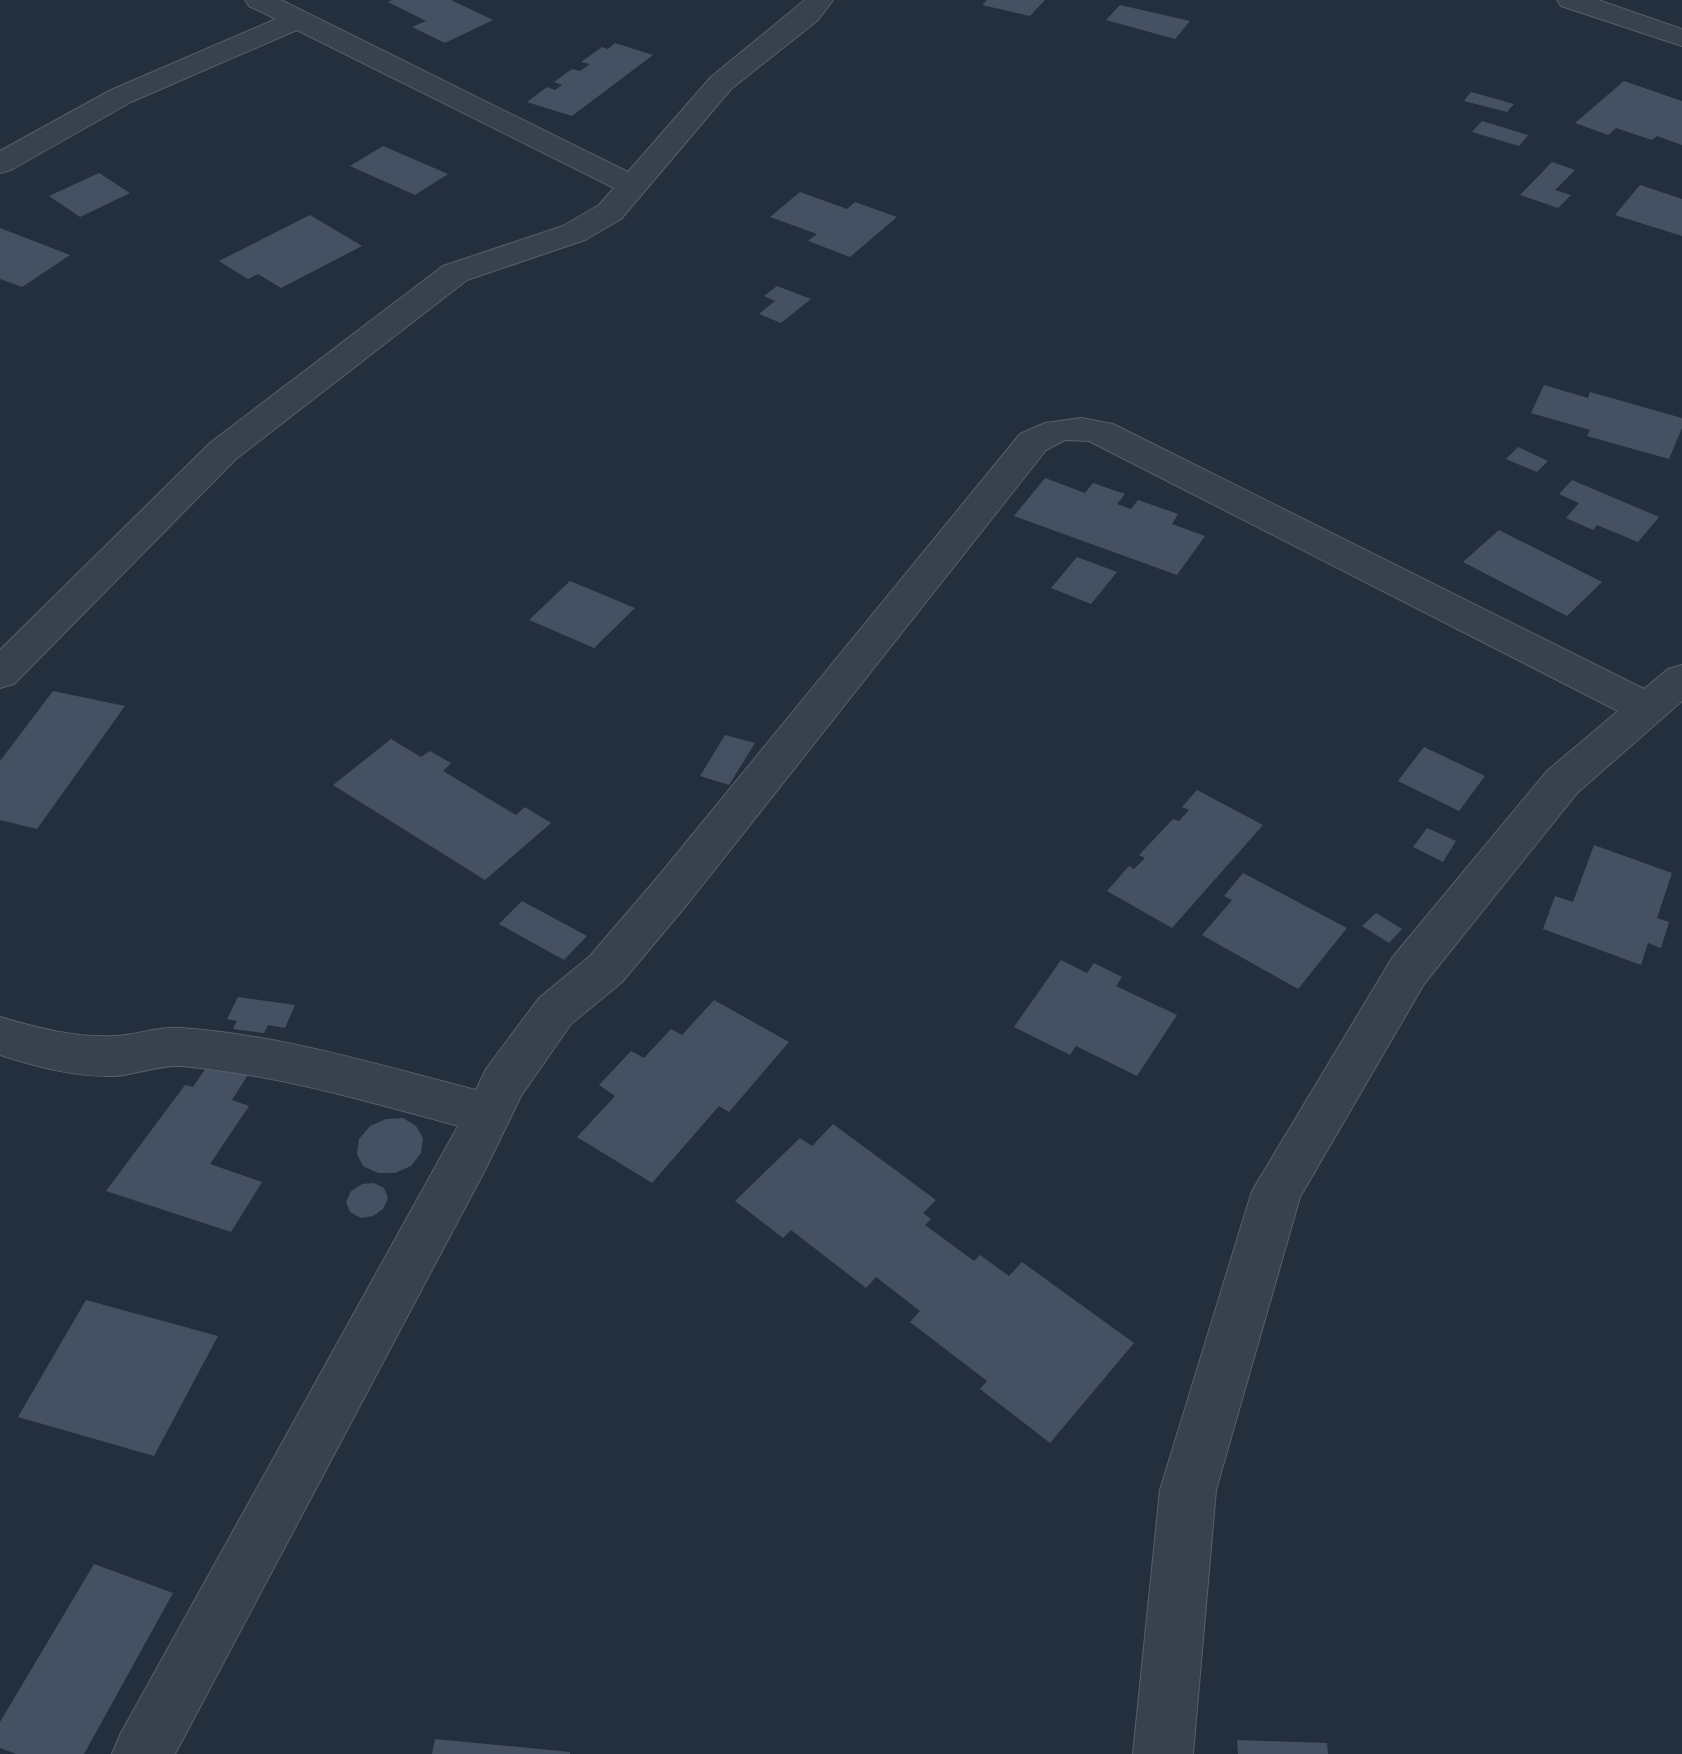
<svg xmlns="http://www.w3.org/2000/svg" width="1682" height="1754" font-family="'PT Sans Narrow',sans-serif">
  <rect width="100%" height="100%" fill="#242f3e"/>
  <!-- building -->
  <g fill="#455162">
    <path d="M392 0H451L493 20 445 43 412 27 426 21 388 2Z"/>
    <path d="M987 0H1045L1030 16 982 5Z"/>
    <path d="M1120 5 1190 21 1175 39 1106 20Z"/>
    <path d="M615 43 653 55 572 116 527 102 547 87 555 90 562 85 554 82 572 69 580 71 590 64 581 62 602 47 608 49Z"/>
    <path d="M1624 81 1682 101V145L1657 136 1652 140 1616 128 1608 135 1575 123Z"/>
    <path d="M1471 92 1514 104 1507 112 1464 101Z"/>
    <path d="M1482 121 1528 135 1519 146 1472 132Z"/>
    <path d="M383 146 448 174 415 195 350 166Z"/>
    <path d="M1552 162 1575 170 1555 190 1571 195 1558 208 1520 195Z"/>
    <path d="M99 173 130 193 80 217 49 196Z"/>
    <path d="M1640 185 1682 199V236L1615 215Z"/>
    <path d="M800 192 847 209 855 202 897 217 850 257 808 241 817 234 770 217Z"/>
    <path d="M310 215 362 246 281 288 258 274 248 279 219 261Z"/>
    <path d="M0 228 70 255 22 287 0 279Z"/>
    <path d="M777 286 811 299 781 323 759 314 775 301 764 296Z"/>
    <path d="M1544 385 1588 398 1590 392 1682 418V428L1669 459 1587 436 1590 430 1531 413Z"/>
    <path d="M1518 447 1548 461 1537 472 1506 459Z"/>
    <path d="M1045 478 1085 493 1093 483 1125 494 1117 504 1131 509 1138 500 1178 514 1172 524 1205 536 1177 575 1014 516Z"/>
    <path d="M1572 480 1659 517 1638 542 1597 525 1593 530 1566 518 1579 503 1559 494Z"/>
    <path d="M1499 530 1602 582 1567 616 1463 562Z"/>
    <path d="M1077 557 1117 572 1091 604 1051 588Z"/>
    <path d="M570 581 635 608 594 648 529 620Z"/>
    <path d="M53 691 125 706 37 829 0 820V761Z"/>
    <path d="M725 735 755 743 729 785 700 776Z"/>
    <path d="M391 739 421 757 430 751 451 763 443 771 516 815 525 807 551 823 485 880 333 785Z"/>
    <path d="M1424 747 1485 776 1459 811 1398 781Z"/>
    <path d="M1197 790 1263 825 1172 928 1107 891 1129 866 1134 869 1145 858 1139 855 1173 819 1179 821 1189 810 1182 807Z"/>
    <path d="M1427 828 1456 841 1443 862 1413 847Z"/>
    <path d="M1594 845 1672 873 1657 918 1669 922 1661 948 1648 943 1641 965 1543 929 1555 896 1573 902Z"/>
    <path d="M1243 873 1347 928 1298 989 1202 935 1232 900 1224 896Z"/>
    <path d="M522 901 587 936 564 960 499 924Z"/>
    <path d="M1376 913 1402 929 1389 943 1362 926Z"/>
    <path d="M1061 960 1087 973 1094 963 1122 977 1116 986 1177 1015 1137 1076 1076 1046 1070 1055 1014 1027Z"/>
    <path d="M238 997 295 1005 285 1028 268 1025 264 1033 233 1029 237 1021 227 1019Z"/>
    <path d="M714 1000 789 1042 729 1112 719 1106 652 1183 577 1137 615 1096 599 1085 631 1051 644 1058 671 1029 682 1035Z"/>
    <path d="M213 1058 251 1070 232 1100 249 1106 210 1164 262 1182 231 1232 106 1191 185 1085 193 1087Z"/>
    <path d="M403 1118 416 1126 423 1138 421 1153 411 1166 395 1173H378L363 1166 357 1154 359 1139 370 1126 386 1119Z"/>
    <path d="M833 1124 936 1200 923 1213 931 1219 925 1225 974 1261 980 1255 1009 1276 1022 1262 1134 1343 1050 1443 980 1389 987 1381 910 1322 920 1311 876 1277 866 1288 791 1230 783 1238 735 1201 800 1138 812 1146Z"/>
    <path d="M374 1183 384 1188 388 1198 383 1209 373 1216 361 1218 350 1212 346 1202 351 1191 362 1184Z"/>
    <path d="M86 1300 218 1336 154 1456 18 1417Z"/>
    <path d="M94 1564 173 1593 84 1754H16L0 1748V1722Z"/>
    <path d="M435 1739 570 1752V1754H432Z"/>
    <path d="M1237 1740 1327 1743 1328 1754H1238Z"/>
  </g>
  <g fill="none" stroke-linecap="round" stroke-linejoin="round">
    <defs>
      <g id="minor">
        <path d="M245 0H281L628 172 711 77 805 0H833L818 20 731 89 621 219 585 240 467 280 236 459 14 684 0 688V650L210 443 443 266 563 226 599 205 614 188 297 30 131 102 11 170 0 173V151L111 90 276 19 249 6Z"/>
        <path d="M1081 418 1113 424 1644 689 1668 669 1682 665V701L1577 793 1424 984 1300 1197 1216 1490 1193 1754H1133L1160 1490 1252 1191 1392 958 1547 771 1618 711 1089 441 1065 440 1046 450 689 902 622 982 571 1024 521 1096 485 1170 175 1754H112L121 1733 458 1126C367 1101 275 1074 181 1066 159 1065 137 1074 115 1076 75 1077 37 1067 0 1055V1017C37 1028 76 1038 115 1036 137 1035 159 1026 181 1028 281 1035 379 1065 476 1090L486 1069 539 998 590 956 657 878 1020 434 1045 423Z"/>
      </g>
      <path id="tertiary" d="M1557 0H1598L1682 29V46L1561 6Z"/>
    </defs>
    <!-- minor casing -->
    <use href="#minor" stroke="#565f6c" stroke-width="2"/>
    <!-- tertiary casing -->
    <use href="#tertiary" stroke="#565f6c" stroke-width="2"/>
    <!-- minor -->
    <use href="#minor" fill="#38414e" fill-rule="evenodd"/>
    <!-- tertiary -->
    <use href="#tertiary" fill="#38414e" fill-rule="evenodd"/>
  </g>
</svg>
